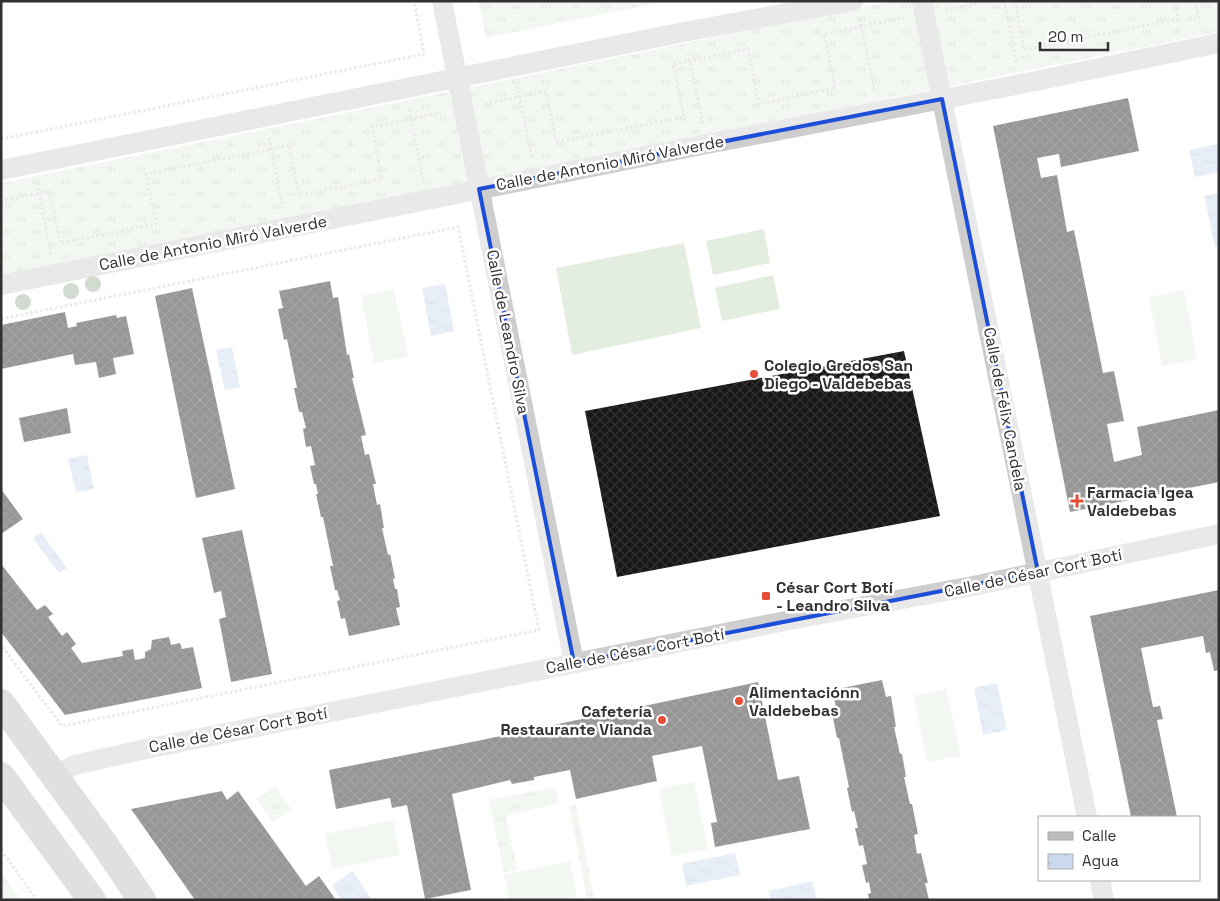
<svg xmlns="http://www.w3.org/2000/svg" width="1220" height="901" font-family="'Space Grotesk',sans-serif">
  <defs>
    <pattern id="grass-tufts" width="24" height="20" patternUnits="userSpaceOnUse" patternTransform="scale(1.25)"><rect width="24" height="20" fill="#e4eee0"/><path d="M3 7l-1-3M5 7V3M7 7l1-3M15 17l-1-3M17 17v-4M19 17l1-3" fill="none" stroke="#c4cdc1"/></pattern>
    <pattern id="water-ripples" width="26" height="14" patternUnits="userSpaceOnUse" patternTransform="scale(1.25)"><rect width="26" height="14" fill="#ccdaed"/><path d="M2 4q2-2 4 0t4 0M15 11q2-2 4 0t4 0" fill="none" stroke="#b0bccc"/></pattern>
    <pattern id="building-cross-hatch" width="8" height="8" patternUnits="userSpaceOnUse" patternTransform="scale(1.25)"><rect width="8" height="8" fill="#181818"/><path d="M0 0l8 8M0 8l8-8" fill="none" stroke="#313131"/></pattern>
  </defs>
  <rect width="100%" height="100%" fill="#fff"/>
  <!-- grass -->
  <g fill="url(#grass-tufts)">
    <path d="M478 1H667L486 38Z"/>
    <path d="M893 1H1219V32L1 277V183Z"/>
    <path d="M275 786 291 809 273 822 256 799Z"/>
    <path d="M555 787 558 803 506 816 517 870 504 873 489 800Z"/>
    <path d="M576 805 594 899 587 900 569 807Z"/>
    <path d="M1 873 21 900H1Z"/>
  </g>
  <!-- pitch -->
  <g fill="#e4eee0">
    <path d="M764 229 770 263 713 275 706 241Z"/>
    <path d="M684 243 701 328 572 355 556 268Z"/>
    <path d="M773 275 780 309 722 321 715 288Z"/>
    <path d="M394 289 408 356 374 363 361 296Z"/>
    <path d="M1184 290 1197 359 1162 366 1149 297Z"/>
    <path d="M946 689 961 756 927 762 914 696Z"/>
    <path d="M694 782 708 849 672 856 659 789Z"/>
    <path d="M393 820 400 855 332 869 325 834Z"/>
    <path d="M570 861 577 896 560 900H509L504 875Z"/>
  </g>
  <!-- water -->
  <g fill="url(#water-ripples)">
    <path d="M1219 144V172L1195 177 1189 150Z"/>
    <path d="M1219 193V246L1215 247 1204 196Z"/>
    <path d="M445 284 454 331 431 336 422 288Z"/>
    <path d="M232 347 240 387 225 390 216 350Z"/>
    <path d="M87 455 94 489 76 492 68 459Z"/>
    <path d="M41 532 67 568 59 573 33 538Z"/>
    <path d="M997 683 1007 730 983 735 974 688Z"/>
    <path d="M735 853 740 875 686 886 682 864Z"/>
    <path d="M353 871 372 900H341L332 885Z"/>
    <path d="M812 881 817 900H770L769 891Z"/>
  </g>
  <!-- building -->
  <g fill="url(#building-cross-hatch)">
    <path d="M1128 98 1139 151 1061 167 1059 154 1037 158 1041 178 1057 175 1067 232 1074 230 1103 373 1114 371 1124 421 1107 424 1114 462 1142 455 1137 427 1219 410V482L1070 512 993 126Z"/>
    <path d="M330 281 333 298 338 297 347 355 349 354 354 378H352L366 435 361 436 365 455 369 454 376 484H373L377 505 380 504 384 528H382L388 555 390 554 395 578 393 579 395 589H397L400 607 396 608 400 625 349 636 345 618 341 619 337 601 340 600 337 590H335L330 566H333L323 517H321L316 494H318L316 484H314L310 466 315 465 311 446 306 447 303 429 306 428 302 412H299L294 388H297L287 339 284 340 278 309 283 308 279 291Z"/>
    <path d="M192 288 235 489 196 498 155 296Z"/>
    <path d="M65 312 68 328 77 326 76 323 116 315 117 318 126 316 134 354 113 358 116 374 99 378 96 362 75 365 73 354 1 369V325Z"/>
    <path d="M904 351 940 516 617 577 585 411Z"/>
    <path d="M67 408 71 433 24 442 19 418Z"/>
    <path d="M1 489 23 519 1 534Z"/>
    <path d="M242 530 272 674 231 682 219 619 226 617 221 591 214 593 202 538Z"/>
    <path d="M1 564 37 610 45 605 53 614 48 617 62 636 67 632 76 644 71 648 82 663 123 656 122 651 133 649 135 660 145 658V652L151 649 152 640 169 637 171 645 180 643 182 649 193 647 202 688 65 715 1 632Z"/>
    <path d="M1219 590V670L1214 671 1210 652 1206 653 1203 636 1141 648 1153 707 1160 706 1163 719 1157 720 1177 817H1131L1090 616Z"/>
    <path d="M882 680 886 697 891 696 896 727H894L900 754H902L906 777H904L910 804H912L918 834 914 835 917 854 921 853 928 883H925L929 900H869L868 894 871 893 869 882 866 883 862 865 867 864 863 845 859 846 855 828H858L854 811 852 812 847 788 849 787 839 738H837L831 708 836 707 832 690Z"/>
    <path d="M758 682 778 780 799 776 810 829 715 847 711 823 717 822 702 746 652 756 657 781 576 799 570 770 534 777V780L512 784 510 780 452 794 471 890 425 899 407 805 392 808 390 798 336 809 329 770 477 741Z"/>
    <path d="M222 791 227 800 238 791 306 886 319 876 336 900H195L131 809Z"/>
  </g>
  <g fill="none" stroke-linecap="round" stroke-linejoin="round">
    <!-- path -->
    <g stroke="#cecece" stroke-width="3" stroke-dasharray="2.5 2.5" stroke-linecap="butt">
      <path d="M1004 1 1017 64"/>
      <path d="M1015 1 1024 50 1178 19 1175 1"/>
      <path d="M1195 1 1200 25"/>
      <path d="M945 10 988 1"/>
      <path d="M860 19 875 92"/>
      <path d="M688 53 703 125"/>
      <path d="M517 86 532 158"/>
      <path d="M485 104 546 91 556 142 684 117 673 64 748 49 759 104 835 88 824 34 904 18"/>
      <path d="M409 109 423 179"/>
      <path d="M269 138 283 208"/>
      <path d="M1 139 424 54 414 1"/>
      <path d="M37 183 51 255"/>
      <path d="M1 201 50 191 60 243 156 224 146 174 272 149 289 145 299 195 382 179 372 127 444 112"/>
      <path d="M1 319 458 227 539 630 62 726 1 645"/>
      <path d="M1 850 37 900"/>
    </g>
    <!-- street -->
    <g stroke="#cecece" stroke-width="20">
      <path d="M442 1 574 663"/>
      <path d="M922 1 1087 817"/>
      <path d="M1 170 684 32 853 1"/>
      <path d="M1 285 707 144 1021 84 1219 43"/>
      <path d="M56 777 74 765 146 749 800 618 973 586 1219 534"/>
      <path d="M1100 880 1104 900"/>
    </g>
    <!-- secondary -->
    <g stroke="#bbb" stroke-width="28">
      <path d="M1 703 105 845 142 900"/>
      <path d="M1 776 92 900"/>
    </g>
  </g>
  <!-- trees -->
  <g fill="#9baf95">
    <circle cx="93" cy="284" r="8"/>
    <circle cx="71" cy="291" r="8"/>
    <circle cx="23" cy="302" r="8"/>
  </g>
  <!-- marked area -->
  <path d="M0 0H1220V901H0ZM942 99 1038 572 574 663 479 189Z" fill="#fff" fill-opacity=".55" fill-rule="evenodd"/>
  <path fill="none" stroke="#1d4ed8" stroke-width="4" stroke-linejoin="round" d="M942 99 1038 572 574 663 479 189Z"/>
  <!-- markers -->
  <g fill="#e64d35" stroke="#fff" stroke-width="2">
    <circle cx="754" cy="374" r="5"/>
    <path d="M1074.5 493.5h5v5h5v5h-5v5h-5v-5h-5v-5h5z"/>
    <rect x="761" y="591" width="10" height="10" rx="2.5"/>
    <circle cx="739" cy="701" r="5"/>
    <circle cx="662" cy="720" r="5"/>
  </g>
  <g text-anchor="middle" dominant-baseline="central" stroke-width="5" stroke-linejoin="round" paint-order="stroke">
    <!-- street labels -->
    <g font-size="16" fill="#313131" stroke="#fff">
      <text transform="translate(610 163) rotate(-11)">Calle de Antonio Miró Valverde</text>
      <text transform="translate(213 243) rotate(-11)">Calle de Antonio Miró Valverde</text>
      <text transform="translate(508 332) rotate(79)">Calle de Leandro Silva</text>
      <text transform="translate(1005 409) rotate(79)">Calle de Félix Candela</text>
      <text transform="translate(1033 573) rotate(-12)">Calle de César Cort Botí</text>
      <text transform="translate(635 651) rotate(-11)">Calle de César Cort Botí</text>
      <text transform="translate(238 730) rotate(-11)">Calle de César Cort Botí</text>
    </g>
    <!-- poi labels -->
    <g font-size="16" font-weight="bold" fill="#313131" stroke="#fff" text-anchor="start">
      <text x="764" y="365">Colegio Gredos San<tspan x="764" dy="18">Diego - Valdebebas</tspan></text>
      <text x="1087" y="492">Farmacia Igea<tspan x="1087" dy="18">Valdebebas</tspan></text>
      <text x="776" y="587">César Cort Botí<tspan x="776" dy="18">- Leandro Silva</tspan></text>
      <text x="749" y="692">Alimentaciónn<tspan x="749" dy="18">Valdebebas</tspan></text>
      <text x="652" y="711" text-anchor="end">Cafetería<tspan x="652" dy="18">Restaurante Vianda</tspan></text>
    </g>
  </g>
  <!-- border -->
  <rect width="1220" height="901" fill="none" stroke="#313131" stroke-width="5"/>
  <!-- legend -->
  <rect x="1038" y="816" width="162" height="65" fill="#ffffff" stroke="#adadad"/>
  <rect x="1048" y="832" width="25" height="8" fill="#bbbbbb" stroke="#adadad"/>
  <text x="1082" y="841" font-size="15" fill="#313131">Calle</text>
  <rect x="1048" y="854" width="25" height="15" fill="url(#water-ripples)" stroke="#adadad"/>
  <text x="1082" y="866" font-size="15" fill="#313131">Agua</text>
  <!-- scale -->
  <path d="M1040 42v8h68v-8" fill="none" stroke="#313131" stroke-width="2.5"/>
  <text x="1048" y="42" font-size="15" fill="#313131" stroke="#ffffff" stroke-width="4" paint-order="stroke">20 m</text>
</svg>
